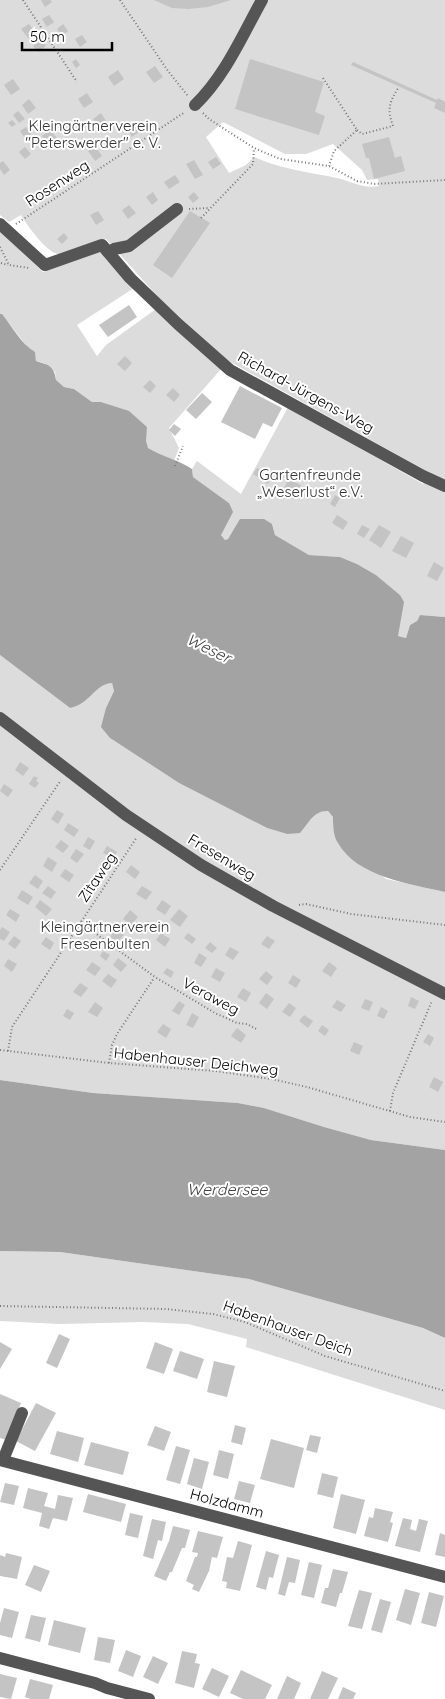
<svg xmlns="http://www.w3.org/2000/svg" width="445" height="1699" font-family="Quicksand,sans-serif">
  <rect width="100%" height="100%" fill="#fff"/>
  <!-- green -->
  <g fill="#dcdcdc" fill-rule="evenodd">
    <path d="M0 0H445V617L420 615 417 621 410 625 406 638 398 636 400 595 376 575 357 564 340 557 309 555 275 535 272 524 241 519 228 539 225 540 221 535 229 503 193 477 192 469 197 461 241 494 288 407 423 484 430 473 227 360 161 300 106 239C94 245 70 256 58 254 46 252 27 225 21 215L9 222 0 215ZM223 122 285 154H306L333 144 362 170 367 180 378 179 379 186C363 189 353 182 337 178 309 172 280 169 254 157L246 165 229 173 206 137Z"/>
    <path d="M0 231 43 272 90 252 105 253 134 288 77 325 97 356 106 345 156 309 222 368 169 428 179 448 174 461 148 448 145 441 147 427 129 412 101 402H92L74 389 64 387 56 380 55 372 44 363 36 361 35 352 28 348 2 314H0Z"/>
    <path d="M0 655 70 708 94 693 99 687 106 683H112L114 691 106 708 110 738 179 783 267 828 287 834C294 830 302 827 308 822 316 816 316 810 328 811L333 817V829L386 879 445 892V1150L371 1140 324 1127 264 1108 238 1103 93 1093 0 1080Z"/>
    <path d="M0 1251 60 1252 249 1279 423 1328 445 1338V1410L246 1347 247 1339 188 1324 143 1322 60 1324 0 1321Z"/>
  </g>
  <!-- water -->
  <g fill="#a3a3a3">
    <path d="M0 314H2C12 326 21 344 35 352L36 361C49 365 54 366 56 380L64 387 74 389 92 402H101L129 411 147 427 146 441 148 448C163 457 179 460 192 469L193 477 229 503 233 512 221 535 225 540 228 539 240 519H264L272 524 275 535 309 555 340 557 357 564 376 575 400 595 404 602 398 636 406 638 410 625 417 621 420 615 445 617V892C411 884 357 877 338 843 333 836 333 825 333 817L328 811C314 810 308 824 300 833L287 834 267 828 179 783 110 738 101 727 106 708 114 691 112 683C96 683 90 704 70 708L0 655Z"/>
    <path d="M0 1080 93 1093 238 1103 264 1108 324 1127 371 1140 445 1150V1338L423 1328 249 1279 60 1252 0 1251Z"/>
  </g>
  <!-- building -->
  <g fill="#c4c4c4">
    <path d="M41 0H50L52 2 45 7Z"/>
    <path d="M154 0H231L208 7 188 9 172 8Z"/>
    <path d="M49 15 54 22 47 27 42 19Z"/>
    <path d="M29 24 35 32 28 38 21 29Z"/>
    <path d="M63 24 68 31 62 36 57 29Z"/>
    <path d="M82 35 87 42 80 47 75 39Z"/>
    <path d="M42 40 46 46 38 52 33 46Z"/>
    <path d="M76 59 80 65 76 68 72 62Z"/>
    <path d="M250 59 324 82 315 112 325 116 319 135 235 109Z"/>
    <path d="M353 62 437 100 438 98 445 102V113L434 108 436 103 351 65Z"/>
    <path d="M155 66 163 77 154 83 146 72Z"/>
    <path d="M118 70 124 79 114 86 108 77Z"/>
    <path d="M13 79 20 89 11 95 4 85Z"/>
    <path d="M87 93 93 102 84 108 78 99Z"/>
    <path d="M29 99 36 108 28 114 22 105Z"/>
    <path d="M18 111 25 119 19 123 13 115Z"/>
    <path d="M101 113 106 121 98 127 93 119Z"/>
    <path d="M12 120 16 124 12 127 8 123Z"/>
    <path d="M135 123 140 131 132 137 127 128Z"/>
    <path d="M26 127 32 136 26 140 20 131Z"/>
    <path d="M50 130 57 138 49 145 42 136Z"/>
    <path d="M389 137 395 158 401 156 405 171 374 179 369 158H366L362 144Z"/>
    <path d="M95 146 102 156 95 161 88 151Z"/>
    <path d="M25 147 31 154 25 159 19 152Z"/>
    <path d="M216 157 221 164 213 169 208 162Z"/>
    <path d="M194 160 203 175 195 179 186 164Z"/>
    <path d="M3 161 10 170 4 175 0 169V163Z"/>
    <path d="M175 175 180 182 169 189 164 182Z"/>
    <path d="M153 192 158 200 152 205 146 197Z"/>
    <path d="M194 192 199 198 193 203 188 197Z"/>
    <path d="M129 205 136 213 128 219 122 210Z"/>
    <path d="M98 211 104 220 96 225 90 215Z"/>
    <path d="M190 211 210 223 172 278 153 265Z"/>
    <path d="M64 233 68 238 62 244 57 239Z"/>
    <path d="M129 305 137 317 108 337 99 325Z"/>
    <path d="M125 356 132 363 125 371 117 364Z"/>
    <path d="M150 380 156 386 150 393 143 387Z"/>
    <path d="M240 386 282 408 272 427 263 423 255 439 221 422Z"/>
    <path d="M173 388 180 395 174 402 166 395Z"/>
    <path d="M202 393 212 402 196 419 186 410Z"/>
    <path d="M174 424 181 429 175 436 169 430Z"/>
    <path d="M257 468 262 471 258 477 253 474Z"/>
    <path d="M267 471 273 474 268 484 262 481Z"/>
    <path d="M288 479 301 485 294 499 282 493Z"/>
    <path d="M335 495 340 498 335 507 330 504Z"/>
    <path d="M337 515 348 522 343 530 332 523Z"/>
    <path d="M362 525 370 529 364 538 357 534Z"/>
    <path d="M379 525 391 532 381 548 369 540Z"/>
    <path d="M401 536 414 543 406 558 392 551Z"/>
    <path d="M434 562 444 568 437 581 427 576Z"/>
    <path d="M20 762 29 768 23 776 15 770Z"/>
    <path d="M34 776 38 778 36 781 39 783 35 788 29 784Z"/>
    <path d="M4 784 13 790 8 797 0 791Z"/>
    <path d="M57 810 64 814 58 824 51 819Z"/>
    <path d="M68 823 79 830 74 837 64 830Z"/>
    <path d="M88 837 95 841 90 850 83 846Z"/>
    <path d="M61 840 69 846 63 853 55 847Z"/>
    <path d="M107 846 117 852 113 859 103 853Z"/>
    <path d="M76 849 84 854 77 863 70 858Z"/>
    <path d="M48 857 57 863 52 872 43 866Z"/>
    <path d="M131 865 140 872 135 879 126 872Z"/>
    <path d="M65 869 74 875 69 882 60 876Z"/>
    <path d="M35 875 43 881 38 889 29 883Z"/>
    <path d="M48 886 56 892 51 899 42 893Z"/>
    <path d="M142 886 152 892 146 900 136 894Z"/>
    <path d="M22 890 33 897 28 905 17 898Z"/>
    <path d="M40 900 52 909 46 916 35 907Z"/>
    <path d="M162 900 171 906 165 915 156 909Z"/>
    <path d="M10 909 20 915 16 922 6 915Z"/>
    <path d="M179 909 188 916 180 927 170 920Z"/>
    <path d="M130 910 138 917 131 925 123 919Z"/>
    <path d="M148 921 153 925 148 931 143 926Z"/>
    <path d="M2 927 10 932 4 941 0 939V930Z"/>
    <path d="M116 928 124 934 118 942 110 937Z"/>
    <path d="M161 933 170 939 165 947 156 940Z"/>
    <path d="M188 933 196 939 192 944 184 938Z"/>
    <path d="M14 936 21 941 15 949 8 944Z"/>
    <path d="M267 936 275 941 269 949 261 944Z"/>
    <path d="M46 937 54 943 50 950 41 944Z"/>
    <path d="M210 942 217 948 212 953 205 948Z"/>
    <path d="M230 947 239 952 233 960 225 955Z"/>
    <path d="M103 951 110 955 106 961 100 956Z"/>
    <path d="M199 953 207 958 201 967 194 963Z"/>
    <path d="M118 958 127 965 121 972 113 965Z"/>
    <path d="M8 959 17 964 12 972 4 966Z"/>
    <path d="M92 962 101 968 95 976 86 970Z"/>
    <path d="M329 962 337 968 331 977 322 971Z"/>
    <path d="M167 968 174 972 171 978 163 973Z"/>
    <path d="M216 968 225 973 220 982 211 977Z"/>
    <path d="M266 971 273 977 267 985 259 979Z"/>
    <path d="M108 974 117 980 111 988 102 981Z"/>
    <path d="M293 975 301 980 296 988 288 983Z"/>
    <path d="M80 983 88 988 81 997 73 992Z"/>
    <path d="M243 988 251 993 246 1002 237 997Z"/>
    <path d="M266 993 274 999 267 1009 259 1003Z"/>
    <path d="M411 997 419 1001 415 1009 408 1006Z"/>
    <path d="M365 999 373 1002 369 1011 361 1008Z"/>
    <path d="M337 1000 346 1005 341 1012 332 1007Z"/>
    <path d="M179 1001 185 1005 179 1015 172 1011Z"/>
    <path d="M95 1002 103 1008 97 1017 88 1012Z"/>
    <path d="M289 1003 296 1008 290 1017 282 1012Z"/>
    <path d="M381 1007 388 1011 384 1019 377 1016Z"/>
    <path d="M67 1009 74 1013 70 1020 63 1016Z"/>
    <path d="M192 1013 199 1017 193 1028 186 1025Z"/>
    <path d="M304 1015 313 1021 308 1028 299 1021Z"/>
    <path d="M163 1024 171 1029 166 1038 157 1032Z"/>
    <path d="M322 1025 329 1030 325 1036 318 1031Z"/>
    <path d="M237 1028 246 1035 241 1043 231 1036Z"/>
    <path d="M428 1034 434 1038 430 1046 423 1042Z"/>
    <path d="M354 1042 363 1046 359 1055 350 1051Z"/>
    <path d="M434 1077 443 1082 438 1092 429 1087Z"/>
    <path d="M59 1334 70 1339 57 1368 46 1363Z"/>
    <path d="M0 1342 12 1349 0 1369Z"/>
    <path d="M155 1342 173 1349 164 1374 146 1368Z"/>
    <path d="M180 1351 204 1359 197 1379 173 1371Z"/>
    <path d="M214 1361 235 1366 227 1397 207 1392Z"/>
    <path d="M0 1394 21 1403 6 1440 0 1438Z"/>
    <path d="M36 1403 56 1413 35 1451 16 1441Z"/>
    <path d="M235 1425 246 1428 242 1445 231 1442Z"/>
    <path d="M155 1426 171 1432 164 1451 147 1445Z"/>
    <path d="M57 1431 84 1438 78 1462 50 1454Z"/>
    <path d="M310 1435 321 1437 317 1453 306 1450Z"/>
    <path d="M271 1439 304 1448 294 1488 260 1479Z"/>
    <path d="M91 1442 129 1452 123 1475 84 1465Z"/>
    <path d="M176 1446 190 1450 180 1484 166 1480Z"/>
    <path d="M219 1450 234 1454 228 1479 213 1475Z"/>
    <path d="M194 1458 209 1462 202 1489 187 1484Z"/>
    <path d="M322 1473 338 1477 333 1498 317 1494Z"/>
    <path d="M239 1481 255 1485 250 1503 234 1499Z"/>
    <path d="M5 1483 19 1486 14 1505 0 1502Z"/>
    <path d="M28 1488 48 1493 44 1506 55 1509 58 1495 73 1498 67 1521 53 1518 49 1529 39 1526 42 1513 23 1508Z"/>
    <path d="M88 1494 126 1504 121 1522 83 1512Z"/>
    <path d="M341 1494 365 1500 356 1534 333 1528Z"/>
    <path d="M375 1508 393 1512 390 1522 393 1523 388 1542 364 1536 369 1517 373 1518Z"/>
    <path d="M130 1513 143 1516 138 1538 125 1535Z"/>
    <path d="M403 1518 412 1520 410 1529 416 1531 419 1519 428 1521 420 1552 395 1546Z"/>
    <path d="M152 1519 166 1522 162 1541 158 1540 153 1559 143 1556Z"/>
    <path d="M173 1526 190 1530 185 1548H182L172 1572H170L166 1581 154 1576 169 1541Z"/>
    <path d="M198 1531 223 1537 217 1558 212 1557 209 1571 199 1592 192 1589 194 1585 186 1581 195 1557H197L198 1553 192 1552Z"/>
    <path d="M440 1533 445 1535V1557L435 1555Z"/>
    <path d="M238 1541 252 1545 240 1591 226 1588 227 1582 222 1581 227 1557 233 1558Z"/>
    <path d="M266 1551 279 1555 273 1578 269 1577 266 1590 256 1587Z"/>
    <path d="M6 1553 22 1557 17 1579 0 1576V1555L5 1557Z"/>
    <path d="M287 1557 300 1560 295 1583 289 1582 285 1596 278 1594Z"/>
    <path d="M309 1562 322 1565 314 1598 301 1595Z"/>
    <path d="M34 1565 50 1571 41 1592 25 1585Z"/>
    <path d="M333 1569 348 1572 342 1593H340L336 1607 321 1603 325 1588H328Z"/>
    <path d="M405 1589 420 1593 411 1625 396 1620Z"/>
    <path d="M359 1590 372 1593 362 1629 348 1626Z"/>
    <path d="M429 1592 444 1596 436 1627 421 1623Z"/>
    <path d="M380 1599 391 1602 382 1633 371 1630Z"/>
    <path d="M4 1608 19 1612 12 1638 0 1635V1623Z"/>
    <path d="M31 1615 46 1618 40 1642 25 1638Z"/>
    <path d="M54 1620 86 1628 80 1653 48 1645Z"/>
    <path d="M98 1637 115 1640 110 1663 94 1660Z"/>
    <path d="M126 1650 141 1656 133 1677 118 1671Z"/>
    <path d="M182 1651 197 1654 195 1663 200 1664 194 1688 175 1683Z"/>
    <path d="M153 1656 168 1663 158 1684 143 1677Z"/>
    <path d="M212 1668 229 1676 219 1697 202 1689Z"/>
    <path d="M241 1670 272 1685 265 1699H243L230 1693Z"/>
    <path d="M322 1671 338 1678 328 1699H310Z"/>
    <path d="M0 1674 17 1678 11 1699 0 1697Z"/>
    <path d="M287 1676 301 1683 294 1699H277Z"/>
    <path d="M30 1679 53 1685 49 1699H31L25 1697Z"/>
    <path d="M343 1687 356 1693 353 1699H338Z"/>
  </g>
  <g fill="none" stroke-linecap="round" stroke-linejoin="round">
    <!-- path -->
    <g stroke="#777" stroke-width="2" stroke-dasharray="1 2.5" stroke-linecap="butt">
      <path d="M23 0 77 82"/>
      <path d="M120 0 168 71 188 96"/>
      <path d="M323 78 357 130 334 151 329 166"/>
      <path d="M203 113 209 119 254 148 280 159 329 166 357 181 374 184 445 180"/>
      <path d="M357 130 362 134 393 126C387 109 389 102 399 87"/>
      <path d="M189 209 210 208"/>
      <path d="M201 218 253 164 254 148"/>
      <path d="M16 224 185 112"/>
      <path d="M0 247 9 265 29 268"/>
      <path d="M1 263 8 265"/>
      <path d="M175 466 183 446"/>
      <path d="M0 870 61 780"/>
      <path d="M299 905 306 904 351 914 445 925"/>
      <path d="M80 922 155 977 215 1013 237 1023 247 1024 258 1030"/>
      <path d="M0 1050 109 1063 215 1071 271 1079 307 1087 410 1117 445 1122"/>
      <path d="M8 1051 12 1027 137 837"/>
      <path d="M109 1063 112 1045 117 1034 154 978"/>
      <path d="M390 1111 393 1093 432 1001"/>
      <path d="M0 1306 166 1309 213 1314 245 1322 325 1356 445 1391"/>
    </g>
    <!-- minor -->
    <g stroke="#555" stroke-width="12">
      <path d="M195 105C225 76 242 36 262 0"/>
      <path d="M0 224 45 265 102 245 130 278 178 324 230 370 423 476 445 486"/>
      <path d="M108 252 114 249 129 246 177 209"/>
      <path d="M0 718 126 815 201 865 273 906 445 994"/>
      <path d="M0 1460 445 1577"/>
      <path d="M3 1460 22 1413"/>
      <path d="M0 1658 95 1683 107 1688 149 1699"/>
    </g>
  </g>
  <g text-anchor="middle" dominant-baseline="central" stroke-width="4" stroke-linejoin="round" paint-order="stroke">
    <!-- park labels -->
    <g font-size="15" fill="#333" stroke="#fff">
      <text x="93" y="125">Kleingärtnerverein<tspan x="93" dy="17">"Peterswerder" e. V.</tspan></text>
      <text x="310" y="474">Gartenfreunde<tspan x="310" dy="17">„Weserlust“ e.V.</tspan></text>
      <text x="105" y="926">Kleingärtnerverein<tspan x="105" dy="17">Fresenbulten</tspan></text>
    </g>
    <!-- street labels -->
    <g font-size="15" fill="#000" stroke="#fff">
      <text transform="translate(57 183) rotate(-33)">Rosenweg</text>
      <text transform="translate(306 392) rotate(29)">Richard-Jürgens-Weg</text>
      <text transform="translate(222 857) rotate(31)">Fresenweg</text>
      <text transform="translate(97 877) rotate(-56)">Zitaweg</text>
      <text transform="translate(211 996) rotate(28)">Veraweg</text>
      <text transform="translate(196 1061) rotate(6)">Habenhauser Deichweg</text>
      <text transform="translate(288 1328) rotate(20)">Habenhauser Deich</text>
      <text transform="translate(227 1503) rotate(15)">Holzdamm</text>
    </g>
    <!-- water labels -->
    <g font-size="16" font-style="italic" fill="#444" stroke="#fff">
      <text transform="translate(209 648) rotate(26)">Weser</text>
      <text x="227" y="1189">Werdersee</text>
    </g>
  </g>
  <!-- scale -->
  <path d="M22 42v8h90v-8" fill="none" stroke="#000000" stroke-width="2.5"/>
  <text x="30" y="42" font-size="15" fill="#000000" stroke="#ffffff" stroke-width="4" paint-order="stroke">50 m</text>
</svg>
